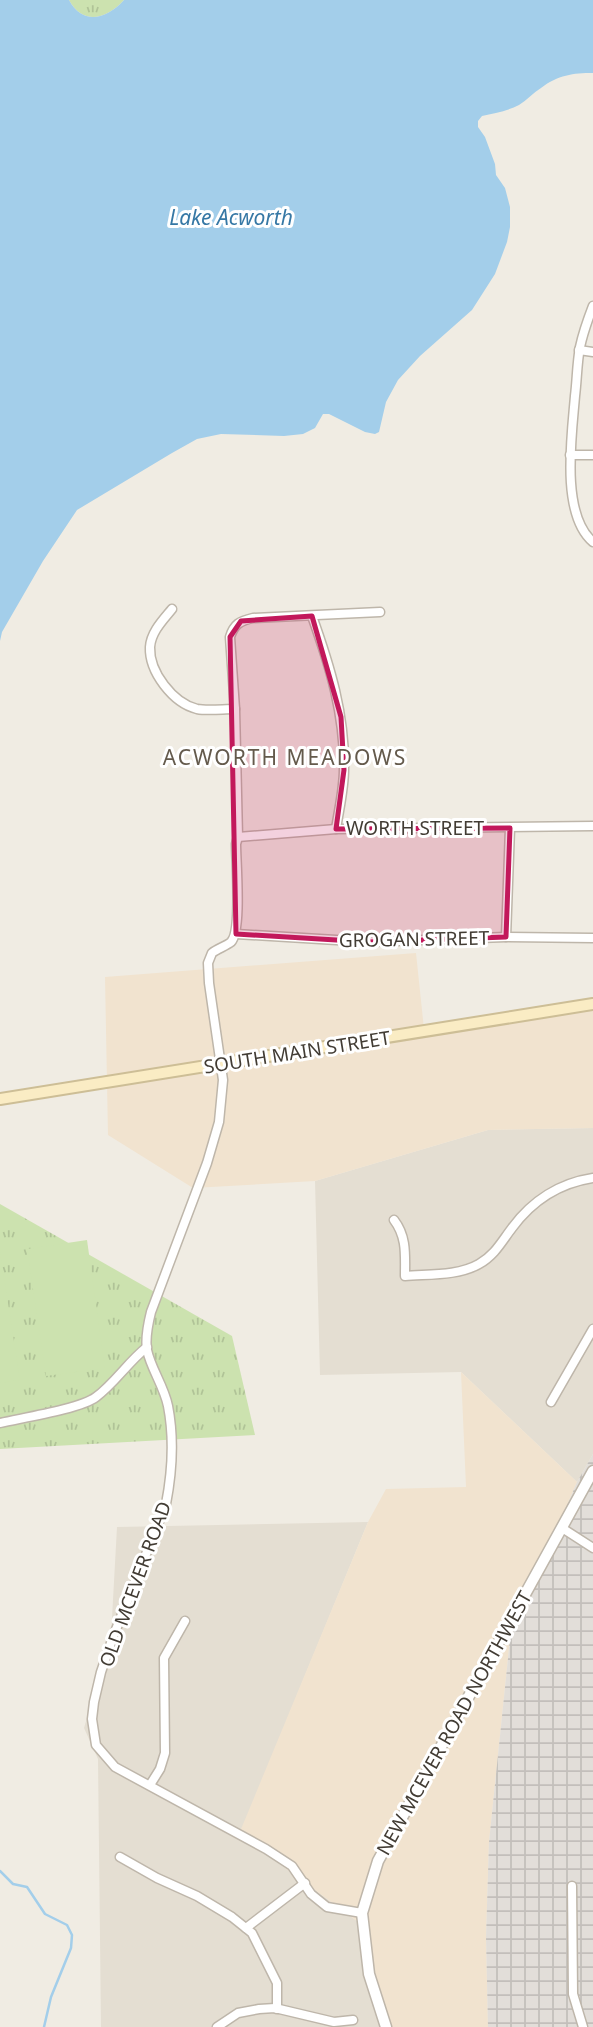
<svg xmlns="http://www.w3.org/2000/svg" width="593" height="2027" font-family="'Noto Sans',sans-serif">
  <defs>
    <pattern id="industrial-grid" width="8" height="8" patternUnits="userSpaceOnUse" patternTransform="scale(1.75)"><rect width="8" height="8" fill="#e2ded9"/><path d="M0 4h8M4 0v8" fill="none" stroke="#c3bfbb"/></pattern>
    <pattern id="grass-tufts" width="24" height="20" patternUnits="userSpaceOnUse" patternTransform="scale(1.75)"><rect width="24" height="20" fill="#cce2af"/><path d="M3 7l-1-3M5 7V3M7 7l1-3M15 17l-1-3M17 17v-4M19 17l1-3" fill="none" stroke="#b0c397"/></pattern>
  </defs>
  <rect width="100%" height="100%" fill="#f0ece3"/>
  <!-- residential -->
  <g fill="#e4ded2">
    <path d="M593 1128V1454L577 1482 461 1372 320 1375 315 1181 488 1130Z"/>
    <path d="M368 1522 240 1834 361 1924 387 2027H101L98 1759 84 1728 111 1636 117 1527Z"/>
  </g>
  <!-- commercial -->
  <g fill="#f1e3cf">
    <path d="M416 953 424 1029 593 999V1128L488 1130 315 1181 193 1188 108 1135 105 977Z"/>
    <path d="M461 1372 577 1482 510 1639 489 1842 486 1937 488 2027H387L361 1924 239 1834 368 1522 386 1489 466 1487Z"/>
  </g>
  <!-- industrial -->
  <path fill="url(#industrial-grid)" d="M593 1454V2027H488L486 1937 489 1842 510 1639 577 1482Z"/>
  <!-- grass -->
  <g fill="url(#grass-tufts)">
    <path d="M69 0H124C107 19 83 26 69 0Z"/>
    <path d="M0 1204 232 1336 255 1435 0 1449Z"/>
  </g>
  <!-- garden -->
  <g fill="#cce2af">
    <path d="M87 1240 105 1368 46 1376 27 1249Z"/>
    <path d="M0 1252 20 1380 0 1383Z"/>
  </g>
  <!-- water -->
  <path fill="#a3ceea" d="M0 0H69C83 26 107 19 124 0H593V73C573 73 558 75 541 88 533 93 527 100 519 105 508 111 494 113 482 116L478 121V127L485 137 495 164 496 175 505 188 510 207V227L507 242 495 274 472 310 420 356 398 380 386 402 379 432 375 434 365 432 329 414H323L315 428 303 434 284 436 221 434 197 439 172 453 77 510 43 561 2 632 0 641Z"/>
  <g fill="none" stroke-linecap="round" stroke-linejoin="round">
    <!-- stream -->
    <path stroke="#a3ceea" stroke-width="2.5" d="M0 1871 13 1884 27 1887 45 1914 67 1925 72 1935 71 1948 51 1997 44 2027"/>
    <defs>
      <g id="minor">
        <path d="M593 306C588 319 583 333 580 347 577 363 577 380 575 396 572 434 560 514 593 542"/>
        <path d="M579 350 593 352"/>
        <path d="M570 455H593"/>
        <path d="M172 609C163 620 151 632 150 647 149 672 173 703 197 709 208 711 223 709 235 709"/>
        <path d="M312 616C330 666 345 715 344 769 344 789 339 809 336 829"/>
        <path d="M238 837 336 829 593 826"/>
        <path d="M236 934 369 942 506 937 593 938"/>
        <path d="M506 937 510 828"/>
        <path d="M394 1220C407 1237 405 1255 405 1276 429 1274 458 1276 479 1264 495 1255 502 1241 512 1228 532 1201 560 1183 593 1178"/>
        <path d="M551 1402 593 1329"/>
        <path d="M0 1423C21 1418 80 1409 96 1397 115 1383 128 1362 147 1347"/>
        <path d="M562 1528 593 1548"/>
        <path d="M150 1785 160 1769 165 1753 164 1658 185 1621"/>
        <path d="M120 1857 157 1878 197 1896 232 1917 252 1933 277 1983V2009"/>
        <path d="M572 1886 573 1994 583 2027"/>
        <path d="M362 1913 327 1907 311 1894 292 1866 266 1849 115 1767 96 1745 92 1719 94 1702 101 1672 113 1637 166 1504C172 1473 174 1437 168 1406 164 1386 151 1369 147 1350 145 1337 148 1324 151 1312L207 1163 219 1122 223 1080 209 983 208 963 212 953C217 949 226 946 231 942 242 931 236 862 236 844L238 837 235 709 230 637C234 624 240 621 253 618L380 612"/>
        <path d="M246 1928 305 1883"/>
        <path d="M217 2027 238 2013 259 2009 275 2008 334 2022 353 2020"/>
      </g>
      <path id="tertiary" d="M386 2027 369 1974 362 1913 378 1861 593 1471"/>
      <path id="secondary" d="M0 1099 593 1004"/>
    </defs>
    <!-- minor casing -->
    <use href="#minor" stroke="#beb6aa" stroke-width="11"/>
    <!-- tertiary casing -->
    <use href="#tertiary" stroke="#beb6aa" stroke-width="13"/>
    <!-- secondary casing -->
    <use href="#secondary" stroke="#cdbe96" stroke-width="14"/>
    <!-- minor -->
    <use href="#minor" stroke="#fff" stroke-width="8"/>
    <!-- tertiary -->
    <use href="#tertiary" stroke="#fff" stroke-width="10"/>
    <!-- secondary -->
    <use href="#secondary" stroke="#faecc4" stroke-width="10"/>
  </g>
  <!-- marked area -->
  <path fill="#c2185b" fill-opacity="0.2" stroke="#c2185b" stroke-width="5" stroke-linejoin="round" d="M312 616 341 717 344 770 336 829 510 828 506 937 369 942 236 934 230 637 241 621Z"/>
  <g text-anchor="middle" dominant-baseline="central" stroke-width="6" stroke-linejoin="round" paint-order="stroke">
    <!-- street labels -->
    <g font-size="19" fill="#423c34" stroke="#fff">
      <text x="415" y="828">WORTH STREET</text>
      <text transform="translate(414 939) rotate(-1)">GROGAN STREET</text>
      <text transform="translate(297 1052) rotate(-9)">SOUTH MAIN STREET</text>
      <text transform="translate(135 1584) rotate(-70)">OLD MCEVER ROAD</text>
      <text transform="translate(454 1723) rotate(-61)">NEW MCEVER ROAD NORTHWEST</text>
    </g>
    <!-- water labels -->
    <g font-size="21" font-style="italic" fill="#3678a5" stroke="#fff">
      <text x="231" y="217">Lake Acworth</text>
    </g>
    <!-- neighbourhood labels -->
    <g font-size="21" letter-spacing="2" fill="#645a4c" stroke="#fff">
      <text x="285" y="757">ACWORTH MEADOWS</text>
    </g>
  </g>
</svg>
